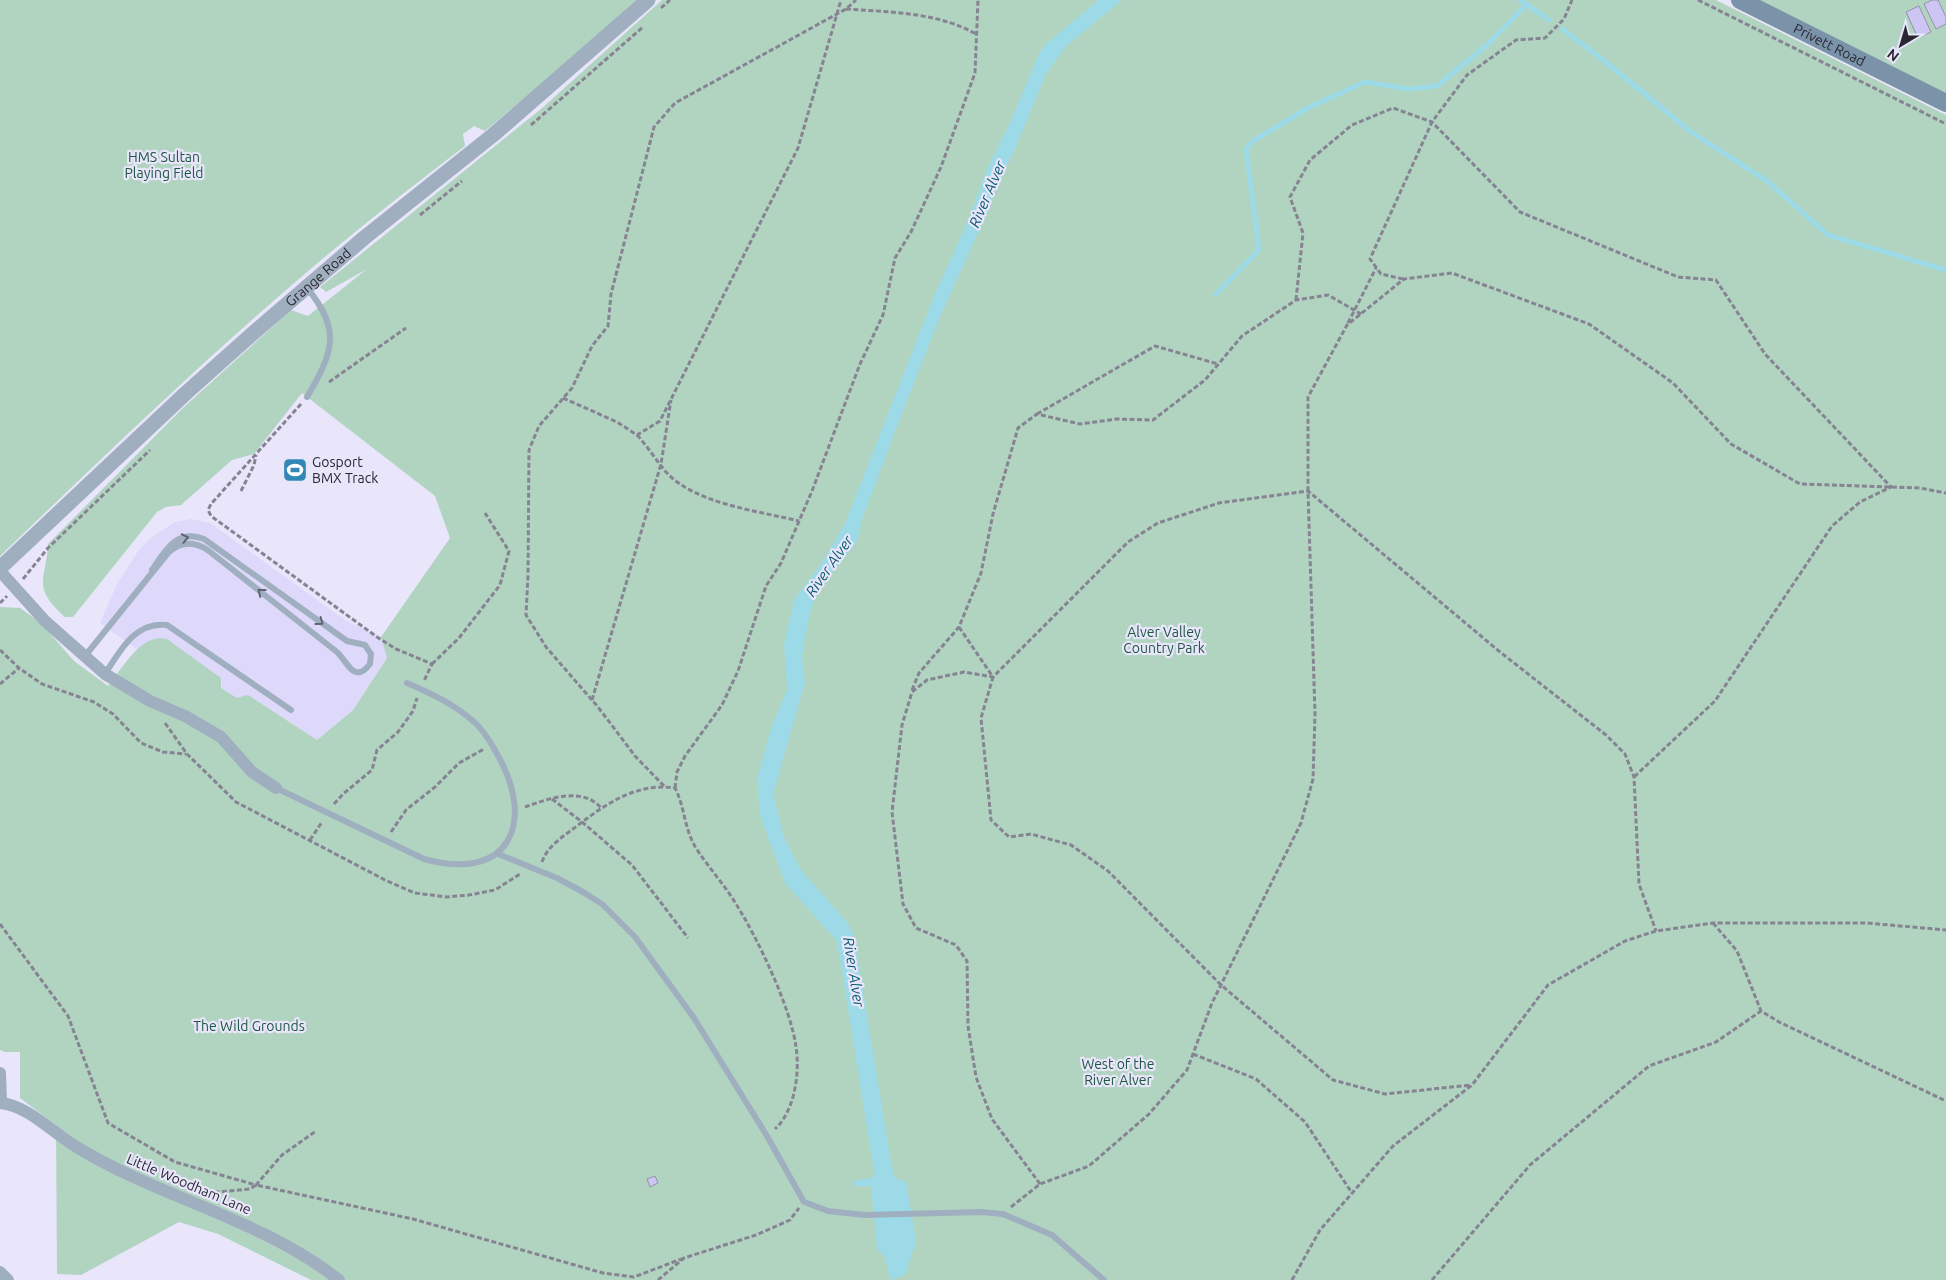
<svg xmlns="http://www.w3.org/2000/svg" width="1946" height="1280" font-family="Ubuntu,sans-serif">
  <rect width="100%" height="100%" fill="#e9e5fb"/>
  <!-- built -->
  <path fill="#ded9fb" d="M191 519 210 523 345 620 381 637 387 658 353 710 317 740 255 699 246 695 237 698 221 688 222 681 144 643 138 650 100 623 117 584 136 554 149 539 175 522Z"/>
  <!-- green -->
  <g fill="#b1d4c1">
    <path d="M0 0H637L577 54 485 131 474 126 463 134 465 146C409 189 353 232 300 278 196 367 98 462 0 556Z"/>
    <path d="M662 0H1716L1946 115V1280H311L218 1234 179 1222 81 1275 57 1274 56 1125 20 1098V1052H5L0 1050V607L20 608 40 622 74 661 108 686C122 669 141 632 167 639L221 678V688L237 698 246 695 250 696 317 740 353 710 387 658 381 637 450 538 435 496 302 393 254 454 232 460 181 505 166 507 157 512 73 617H65C31 586 46 581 48 544L183 408 291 310 308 316 367 269 326 292 320 287 541 109Z"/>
    <path d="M1758 0H1946V94Z"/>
  </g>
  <!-- water -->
  <path fill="#9ddae7" d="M1099 0H1122L1065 47 1046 74 1014 151 996 187 991 205 941 314 892 439 862 520 857 542 817 591 809 617 802 656 805 682 773 794 784 837 800 869 846 921 854 935 891 1163 895 1178 906 1182 916 1242 905 1275 890 1280 885 1257 877 1249 871 1186H854V1181L875 1177 837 941 785 883 759 813 758 775 771 729 787 689 784 645 794 600 823 561 845 524 934 296 970 216 986 171 1011 121 1039 53 1047 43Z"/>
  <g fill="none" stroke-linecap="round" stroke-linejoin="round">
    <!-- stream -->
    <g stroke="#9ddae7" stroke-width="5">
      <path d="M1520 0 1549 20"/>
      <path d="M1562 29 1602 59 1691 132 1767 181 1828 235 1946 270"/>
      <path d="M1216 294 1259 250 1246 149 1253 141 1308 108 1365 82 1408 89 1437 86 1488 44 1527 4"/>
    </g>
  </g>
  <!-- building -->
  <g fill="#cdc6f4" stroke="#9591aa">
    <path d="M1932 0H1938L1946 17V24L1936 29 1924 4Z"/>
    <path d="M1919 6 1931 32 1918 38 1906 12Z"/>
    <path d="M655 1176 658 1183 650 1187 647 1179Z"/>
  </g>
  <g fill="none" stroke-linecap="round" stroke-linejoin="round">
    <!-- path -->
    <g stroke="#868393" stroke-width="3" stroke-dasharray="5 2.5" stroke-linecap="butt">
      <path d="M1698 0 1946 124"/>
      <path d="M661 8 670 0"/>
      <path d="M846 9C889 12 937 12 976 34"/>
      <path d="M531 125 643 27"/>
      <path d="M420 215 462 181"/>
      <path d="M1403 279 1381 274 1370 259 1432 122 1467 75 1516 40 1545 38 1564 19 1572 0"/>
      <path d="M1296 300 1303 233 1290 197 1310 160 1352 125 1393 108 1432 122 1520 212 1678 277 1716 280 1765 354 1891 487 1860 502 1832 526 1715 701 1634 777"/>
      <path d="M1348 323 1376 268"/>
      <path d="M329 382 406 328"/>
      <path d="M563 398 617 422 637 435 660 421 798 148 841 0"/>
      <path d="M301 404 211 504 208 510 211 516 377 637 396 649 432 664 424 681"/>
      <path d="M1037 414 1155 346 1218 364"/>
      <path d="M637 435C648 447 656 460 666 472 695 504 759 511 799 521"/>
      <path d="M241 491 254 465 256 455"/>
      <path d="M23 579 48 548 150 450"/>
      <path d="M0 603 7 596"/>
      <path d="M959 627 993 677 981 718 991 820 1009 837 1031 834 1071 845 1108 871 1221 985 1333 1080 1385 1094 1471 1085"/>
      <path d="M0 650 19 668 42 684 94 702 113 714 141 743 163 752 186 754"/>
      <path d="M432 664 459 638 500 585 509 551 485 513"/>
      <path d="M0 684 19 668"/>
      <path d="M912 690 919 673 959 627 981 573 993 514 1018 428 1037 414 1080 424 1117 419 1153 420 1205 380 1242 336 1296 300 1328 295 1361 314"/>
      <path d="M592 700 661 464 671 400"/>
      <path d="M165 723 187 754 236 802 387 881 415 893 447 897 469 895 495 890 520 874"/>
      <path d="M664 786 635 756 598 707 546 647 526 615 528 575 529 450 539 426 572 388 592 346 608 326 611 294 654 127 675 103 846 9 856 0"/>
      <path d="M675 788 677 772 685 756 722 705 738 671 766 586 781 563 812 491 860 364 883 315 895 258 911 232 941 167 975 73 978 0"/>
      <path d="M552 799 582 822 632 865 688 938"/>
      <path d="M334 804 343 794 372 770 377 750 398 732 413 711 417 698"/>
      <path d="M525 807C547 799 583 786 601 808"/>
      <path d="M391 832 406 810 435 787 459 763 484 749"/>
      <path d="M310 840 322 822"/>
      <path d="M542 862C547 847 561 838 573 829 603 806 635 782 675 788 685 807 684 829 696 848 708 867 724 884 736 904 757 937 791 1008 796 1047 800 1072 795 1111 775 1129"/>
      <path d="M1713 923 1737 951 1761 1011 1779 1022 1946 1101"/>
      <path d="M0 924 68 1016 108 1123 175 1162 256 1185 282 1155 316 1131"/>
      <path d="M1193 1054 1256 1079 1305 1122 1352 1193"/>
      <path d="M1040 1184 992 1119 976 1077 968 1026 967 961 956 945 916 928 903 904 892 812 902 725 912 692 927 680 964 672 993 677 1128 542 1158 523 1219 503 1308 491 1500 652 1606 735 1625 754 1634 777 1639 884 1656 931"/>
      <path d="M207 1193 250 1189 256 1185 413 1219 603 1273 634 1277 684 1258"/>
      <path d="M1011 1207 1040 1184 1089 1166 1149 1114 1187 1070 1212 1003 1301 823 1313 779 1315 714 1308 491V397L1347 325 1404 279 1452 273 1589 324 1673 383 1731 444 1800 484 1920 488 1946 493"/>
      <path d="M658 1280 684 1258 756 1235 790 1220 799 1208"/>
      <path d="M1292 1280 1320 1230 1393 1146 1472 1085 1548 985 1625 941 1656 931 1713 923H1867L1946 930"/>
      <path d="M1432 1280 1530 1165 1649 1066 1716 1042 1761 1011"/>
    </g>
    <!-- service -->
    <g stroke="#9fafbf" stroke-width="6">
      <path d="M307 288C342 330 333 353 307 397"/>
      <path d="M85 656 168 553C181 541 195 541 209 551L337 652C347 661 354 685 370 664L371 654 365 645 347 641 204 539C177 528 165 551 152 570"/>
      <path d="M105 674C120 651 135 621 167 625L291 710"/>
      <path d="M276 788 424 859C510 883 537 822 496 752 490 741 483 729 473 721 454 704 430 693 407 683"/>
      <path d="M498 854 557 878 583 892 602 904 635 937 694 1018 767 1136 804 1202 828 1211 864 1215 981 1212 1003 1214 1052 1235 1104 1280"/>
    </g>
    <!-- minor -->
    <g stroke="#9fafbf" stroke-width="12">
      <path d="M0 571 45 621 105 674 150 701 185 716 221 737 252 772 276 788"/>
      <path d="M0 1073 1 1102"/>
      <path d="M0 1103C27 1105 52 1132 75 1146 159 1198 260 1218 339 1280"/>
      <path d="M0 1272 8 1280"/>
    </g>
    <!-- tertiary -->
    <path stroke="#9fafbf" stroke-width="15" id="s1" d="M0 568 186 393 251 335 364 238 493 135 648 0"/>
    <!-- secondary -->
    <path stroke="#7b93a9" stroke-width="18" id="s2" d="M1740 0 1946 103"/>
  </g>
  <!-- one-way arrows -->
  <defs><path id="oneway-chevron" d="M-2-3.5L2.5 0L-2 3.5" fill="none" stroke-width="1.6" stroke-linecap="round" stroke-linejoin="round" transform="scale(1.25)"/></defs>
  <g stroke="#5e6471">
    <use href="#oneway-chevron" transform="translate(185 538) rotate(-11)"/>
    <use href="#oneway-chevron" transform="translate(261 592) rotate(-142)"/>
    <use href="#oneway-chevron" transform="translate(320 622) rotate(36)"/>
  </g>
  <!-- icons -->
  <defs>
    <symbol id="stadium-square" viewBox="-11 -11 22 22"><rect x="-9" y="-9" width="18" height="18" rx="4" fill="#3287b6" stroke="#e9e5fb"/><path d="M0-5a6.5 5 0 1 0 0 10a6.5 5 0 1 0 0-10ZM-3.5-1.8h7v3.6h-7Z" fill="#fff"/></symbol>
  </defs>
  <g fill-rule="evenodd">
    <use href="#stadium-square" x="281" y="456" width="28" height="28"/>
  </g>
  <g text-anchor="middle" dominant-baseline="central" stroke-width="4.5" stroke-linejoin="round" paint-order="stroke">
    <!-- street labels -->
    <g font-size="14" fill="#282731" stroke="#e9e5fb">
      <text stroke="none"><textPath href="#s2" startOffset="100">Privett Road</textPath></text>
      <text stroke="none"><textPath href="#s1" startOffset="431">Grange Road</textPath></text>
      <text transform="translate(189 1184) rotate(23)">Little Woodham Lane</text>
    </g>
    <!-- park labels -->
    <g font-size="14" fill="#1c583f" stroke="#e9e5fb">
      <text x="164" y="157">HMS Sultan<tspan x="164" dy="16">Playing Field</tspan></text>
      <text x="1164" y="632">Alver Valley<tspan x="1164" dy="16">Country Park</tspan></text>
      <text x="249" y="1026">The Wild Grounds</text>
      <text x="1118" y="1064">West of the<tspan x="1118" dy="16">River Alver</tspan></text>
    </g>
    <!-- poi labels -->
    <g font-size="14" fill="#282731" stroke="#e9e5fb" text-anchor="start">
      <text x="312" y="462">Gosport<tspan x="312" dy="16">BMX Track</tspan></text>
    </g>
    <!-- water labels -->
    <g font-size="15" font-style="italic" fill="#085e6c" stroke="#e9e5fb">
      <text transform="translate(987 194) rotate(-67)">River Alver</text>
      <text transform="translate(829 566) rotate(-55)">River Alver</text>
      <text transform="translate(854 972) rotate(81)">River Alver</text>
    </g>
  </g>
  <!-- north arrow -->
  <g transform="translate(1901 45) rotate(218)" stroke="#e9e5fb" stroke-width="4" paint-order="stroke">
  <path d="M0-4L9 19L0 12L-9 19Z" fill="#282731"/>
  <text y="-8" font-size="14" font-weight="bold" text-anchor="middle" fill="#282731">N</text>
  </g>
</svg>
